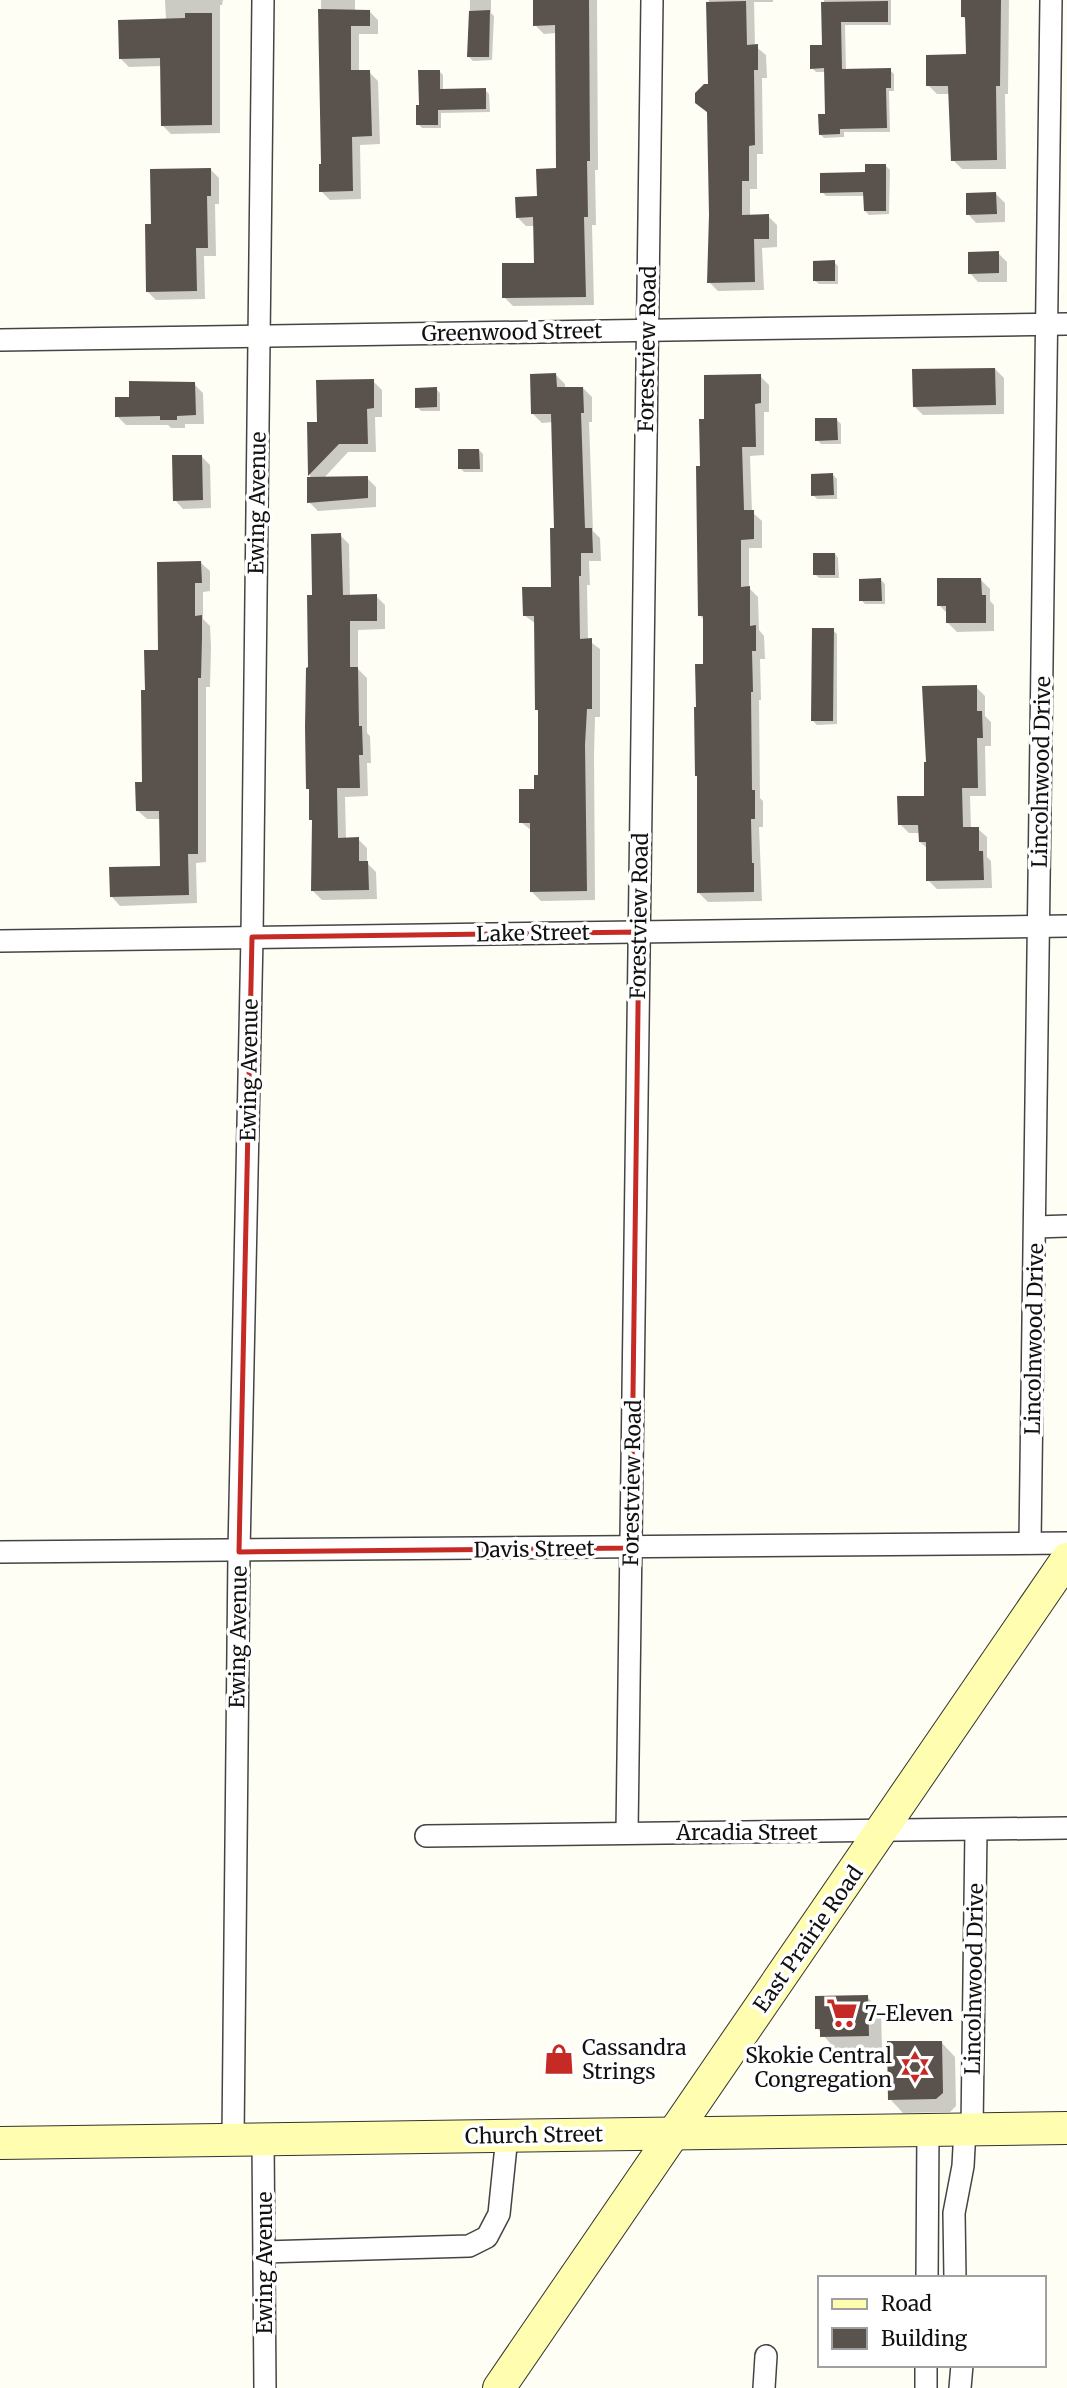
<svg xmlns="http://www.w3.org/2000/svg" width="1067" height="2388" font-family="Merriweather,serif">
  <rect width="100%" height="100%" fill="#fffef4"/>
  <!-- shadow -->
  <g fill="#0003">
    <path d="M165 0H223L222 5H220V133L171 134 162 125V66L129 67 120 58 166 20Z"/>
    <path d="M321 0H355V11H369L378 20V34H359V72H369L378 81 380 144 360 145 361 199 330 200 321 191 323 165Z"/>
    <path d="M470 0H491V13L494 16 492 60 473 61 469 57Z"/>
    <path d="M535 0H597L598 170H595L596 225H592L594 305 513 306 504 297 536 265 535 226H526L517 217 539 198 558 170 557 33 544 34 535 25Z"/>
    <path d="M709 0H773V2H754L755 46 766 55 767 78H762L763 154H757V189H750V216H768L777 225V247L762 248 764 290 718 291 709 282V114L697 102 709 86Z"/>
    <path d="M824 0H891V25H845L846 70H890L894 74V91H889L890 132H844V137L824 138 820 134 827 116 826 72H816L812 68 824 46Z"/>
    <path d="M963 0H1009L1008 94H1005L1006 169H962L953 160 950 94H937L928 85 967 56V20L963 17Z"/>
    <path d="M439 71 443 75V91L485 90 489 94 490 112 441 113V128H422L418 124 420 106Z"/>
    <path d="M886 166 890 170 889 214 869 215 865 211V196H826L822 192Z"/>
    <path d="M210 169 219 178V204H215L216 256H204L205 299 156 300 147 291 153 226Z"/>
    <path d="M996 194 1005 203V222L976 223 968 214Z"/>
    <path d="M998 253 1007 262V282H978L970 273Z"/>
    <path d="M834 262 838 266V284H819L815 281Z"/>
    <path d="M995 369 1004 378V414L923 415 914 406Z"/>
    <path d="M556 375 565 384V389L583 388 592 397V422H589L593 531 600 538 601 561H589L590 585H587L588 640 600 649V717H595L594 755 595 900 541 901 532 892V831L521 822 540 777V713L536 709V624L524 615 553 588 556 530 553 422 542 423 533 414Z"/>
    <path d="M760 376 769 385V412H764V455L750 456 752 512 762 521V548H749V588L758 597 759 630 764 636 765 659H760L761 700H759L760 798 763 801V827H759L762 901 708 902 699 893V778L696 775 698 709 704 665V620L700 615 701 468 706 421Z"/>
    <path d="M373 381 382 390V417H375L376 452H348L323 479 367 478 376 487V507L318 511 309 502 313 479 310 476 309 424H319Z"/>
    <path d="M194 384 203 393 204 424H185V428H171L168 425H126L117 416 131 399Z"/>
    <path d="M436 389 440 393V411H421L417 407Z"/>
    <path d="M837 420 841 424V444H821L817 440Z"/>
    <path d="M479 450 483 454V472H464L460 468Z"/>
    <path d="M201 456 210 465 211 508 183 509 175 500Z"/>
    <path d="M833 475 837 479V499H817L813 495Z"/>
    <path d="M340 535 349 544 350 596H376L385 605V629L358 630V669L367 678V733L370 736 371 763H367L368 796 345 797 346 839H358L367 848V863L376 872 377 899 322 900 313 891 310 669 314 597Z"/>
    <path d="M835 554 838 558 839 578H819L815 574Z"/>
    <path d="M201 563 210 571V591L203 592V619L210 626 211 648 210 687H206V862L196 863 197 903 120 906 112 897 162 867 161 819H147L138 811 144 784 146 692 160 652Z"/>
    <path d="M881 580 885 584V604H865L861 600Z"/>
    <path d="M981 580 990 589V601L994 605V631L957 632 948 623V614L939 605Z"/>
    <path d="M833 630 837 634V724L817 725 813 721Z"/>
    <path d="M976 687 985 696V716L991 722V746H985L986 796H970L971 829H978L987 837V857L991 861 992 888 937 889 928 880V849L920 842V833H909L900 824 926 798Z"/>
    <path d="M867 1997 881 2011 882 2049 836 2050 817 2028Z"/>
    <path d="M942 2043 955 2057 956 2106 950 2112 903 2113 890 2099Z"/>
  </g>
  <!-- building -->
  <g fill="#5a534d">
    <path d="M533 0H589L590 161H587L588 217H584L586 297 502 298V263H534L533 217 516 218 515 197 537 196 536 169 556 168 555 25 533 26Z"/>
    <path d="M961 0H1001L1000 86H996L997 160 951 161 948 86H926V55L966 54 965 17H961Z"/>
    <path d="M746 1 747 45 758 44V70H754L755 145 749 146V181H742V215L769 214V239H754L755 282 707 283 709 215 707 112 695 103V93L704 84H708L706 2Z"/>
    <path d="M888 1V22H841L842 69 891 68V88H886L887 128 840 129V134L819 135 818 114H825L824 68 810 69V45H822L821 2Z"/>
    <path d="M318 9 370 10V26H351V70H370L372 136 352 137 353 191 319 192V164H321Z"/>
    <path d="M490 10 489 57H467L469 11Z"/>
    <path d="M185 13H212V125L161 126 160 58 119 59 118 20 185 18Z"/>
    <path d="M418 70H440V89L486 88V109L438 110V125H416V105H419Z"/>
    <path d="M865 164H886V211H864L863 192 820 193V173L865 172Z"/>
    <path d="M211 168V196H207L208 248H196L197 291 146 292 145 224H151L150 169Z"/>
    <path d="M996 192 997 214 966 215V193Z"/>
    <path d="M999 251V273L968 274V252Z"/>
    <path d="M835 260V281H813V261Z"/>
    <path d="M995 368 996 405 913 407 912 369Z"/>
    <path d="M556 373 557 387H583L584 413H581L585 528H592L593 553H581V576H579L580 639 592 638V709H587L585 745 587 891 530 892V823H519V789H534V775H538V710H535L534 616H523L522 587H551L550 528H554L551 414H531L530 374Z"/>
    <path d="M761 374V403L755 404 756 447H742L744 510H754V539L741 540V587L750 586V626L756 625V651H752L753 692H751L752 790H755V819H751L752 863H754V892L697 893V776H695L694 707H696L695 664H703V616H698L696 466H700L699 419H704V375Z"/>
    <path d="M374 379V408L367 409 368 444H339L308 476 307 422H317L316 380Z"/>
    <path d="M129 381 195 382 196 415 177 416V420H160V416L115 417V397H129Z"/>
    <path d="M437 387V407L415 408V388Z"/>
    <path d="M815 418H837L838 440 815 441Z"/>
    <path d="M458 449H479L480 469H458Z"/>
    <path d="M172 455H202L203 500 173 501Z"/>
    <path d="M833 473 834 495 811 496V474Z"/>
    <path d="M368 476V498L307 503V477Z"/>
    <path d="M341 533 343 595 377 594V621H350V667H358L359 726H362L363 755H359L360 788H337L338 838 359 837V861H368L369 890 311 891 312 820H309V789H306L305 727 306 668 308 667 307 595H312L311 534Z"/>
    <rect x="813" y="553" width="22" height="22"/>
    <path d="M201 561 202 583H195V616L202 615V638L201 678H198V854H188L189 895 110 897 109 867 160 866 159 811H136L135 782H142L141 690H145L144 650H158L157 562Z"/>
    <path d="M881 578 882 601H859V579Z"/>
    <path d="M937 578H981L982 595H986V623H946V606H937Z"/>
    <path d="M812 628H834L833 721H811Z"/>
    <path d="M977 685V711H982L983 738H977L978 788H962L963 827H979V851H983L984 880 926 881V842H919L918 825H898L897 796H924V762H926L922 686Z"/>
    <path d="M868 1995 869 2036 820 2037V2029H815V1996Z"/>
    <path d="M887 2041H942L943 2093 936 2099 888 2100Z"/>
  </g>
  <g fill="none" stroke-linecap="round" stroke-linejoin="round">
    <defs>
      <g id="street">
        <path d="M0 340 1067 324"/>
        <path d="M0 941 1067 926"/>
        <path d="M1035 1227 1067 1226"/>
        <path d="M1030 1543 1051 0"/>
        <path d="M0 1552 1067 1543"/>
        <path d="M627 1833 652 0"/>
        <path d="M426 1836 1067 1828"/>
        <path d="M972 2129 976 1830"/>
        <path d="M233 2139 239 1552 252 937 263 0"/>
        <path d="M263 2139 265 2388"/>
        <path d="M264 2252 469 2246 487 2237 499 2214 507 2136"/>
        <path d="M927 2278 928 2130"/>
        <path d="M955 2278 954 2213 963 2166 965 2129"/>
        <path d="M764 2388 766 2356"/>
        <path d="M926 2388V2365"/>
        <path d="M960 2388 962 2365"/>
      </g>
      <g id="secondary">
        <path d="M0 2143 1067 2128"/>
        <path d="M499 2388 1067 1559"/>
      </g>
    </defs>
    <!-- street casing -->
    <use href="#street" stroke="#444" stroke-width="24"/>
    <!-- secondary casing -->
    <use href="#secondary" stroke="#333" stroke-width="34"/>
    <!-- street -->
    <use href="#street" stroke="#fff" stroke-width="21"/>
    <!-- secondary -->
    <use href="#secondary" stroke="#fffdaf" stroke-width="32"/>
  </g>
  <!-- marked area -->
  <path fill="none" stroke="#c52a24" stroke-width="5" stroke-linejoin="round" d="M639 932 631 1548 239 1552 252 937Z"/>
  <!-- icons -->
  <defs>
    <symbol id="supermarket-bare" viewBox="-9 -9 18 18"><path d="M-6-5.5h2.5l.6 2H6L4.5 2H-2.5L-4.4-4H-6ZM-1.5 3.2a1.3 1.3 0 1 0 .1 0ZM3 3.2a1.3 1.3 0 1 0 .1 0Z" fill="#c52a24" stroke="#fff" stroke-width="2.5" paint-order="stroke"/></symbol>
    <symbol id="shop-bare" viewBox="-9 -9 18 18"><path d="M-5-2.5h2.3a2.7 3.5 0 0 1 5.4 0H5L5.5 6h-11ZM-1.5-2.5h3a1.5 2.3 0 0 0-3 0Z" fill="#c52a24" stroke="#fff" stroke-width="2.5" paint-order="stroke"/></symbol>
    <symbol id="synagogue-bare" viewBox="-9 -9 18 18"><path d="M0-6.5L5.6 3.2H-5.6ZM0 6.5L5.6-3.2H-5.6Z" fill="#c52a24" stroke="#fff" stroke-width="2.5" paint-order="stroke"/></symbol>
  </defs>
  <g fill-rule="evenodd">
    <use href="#supermarket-bare" x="820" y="1991" width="44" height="44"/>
    <use href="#shop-bare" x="537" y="2037" width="44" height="44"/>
    <use href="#synagogue-bare" x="893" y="2045" width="44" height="44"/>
  </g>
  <g text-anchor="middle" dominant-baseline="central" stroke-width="7" stroke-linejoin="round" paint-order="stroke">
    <!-- street labels -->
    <g font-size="21" fill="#111" stroke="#fff">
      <text transform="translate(512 332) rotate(-1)">Greenwood Street</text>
      <text transform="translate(647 349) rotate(-89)">Forestview Road</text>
      <text transform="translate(257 503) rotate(-89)">Ewing Avenue</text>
      <text transform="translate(1041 772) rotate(-89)">Lincolnwood Drive</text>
      <text transform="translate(639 916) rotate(-89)">Forestview Road</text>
      <text transform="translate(533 933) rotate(-1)">Lake Street</text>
      <text transform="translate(249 1070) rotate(-89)">Ewing Avenue</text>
      <text transform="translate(1034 1339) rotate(-89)">Lincolnwood Drive</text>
      <text transform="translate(632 1483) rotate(-89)">Forestview Road</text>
      <text transform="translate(534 1549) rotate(-1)">Davis Street</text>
      <text transform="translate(238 1637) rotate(-89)">Ewing Avenue</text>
      <text x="747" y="1832">Arcadia Street</text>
      <text transform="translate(808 1939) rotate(-55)">East Prairie Road</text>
      <text transform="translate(974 1979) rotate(-89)">Lincolnwood Drive</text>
      <text transform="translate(534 2135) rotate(-1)">Church Street</text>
      <text transform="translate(264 2263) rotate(-90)">Ewing Avenue</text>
    </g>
    <!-- poi labels -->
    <g font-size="21" fill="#111" stroke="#fff" text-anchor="start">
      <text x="865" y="2013">7-Eleven</text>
      <text x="582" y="2047">Cassandra<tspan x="582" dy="24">Strings</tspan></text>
      <text x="892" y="2055" text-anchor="end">Skokie Central<tspan x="892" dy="24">Congregation</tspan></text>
    </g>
  </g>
  <!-- legend -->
  <rect x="818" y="2276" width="228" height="91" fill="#ffffff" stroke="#a0a0a0" stroke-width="2"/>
  <rect x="832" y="2299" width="35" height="10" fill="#fffdaf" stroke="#a0a0a0" stroke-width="2"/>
  <text x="881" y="2311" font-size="21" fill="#111111">Road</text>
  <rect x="832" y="2328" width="35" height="21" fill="#5a534d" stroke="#a0a0a0" stroke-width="2"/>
  <text x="881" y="2346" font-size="21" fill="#111111">Building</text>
</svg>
